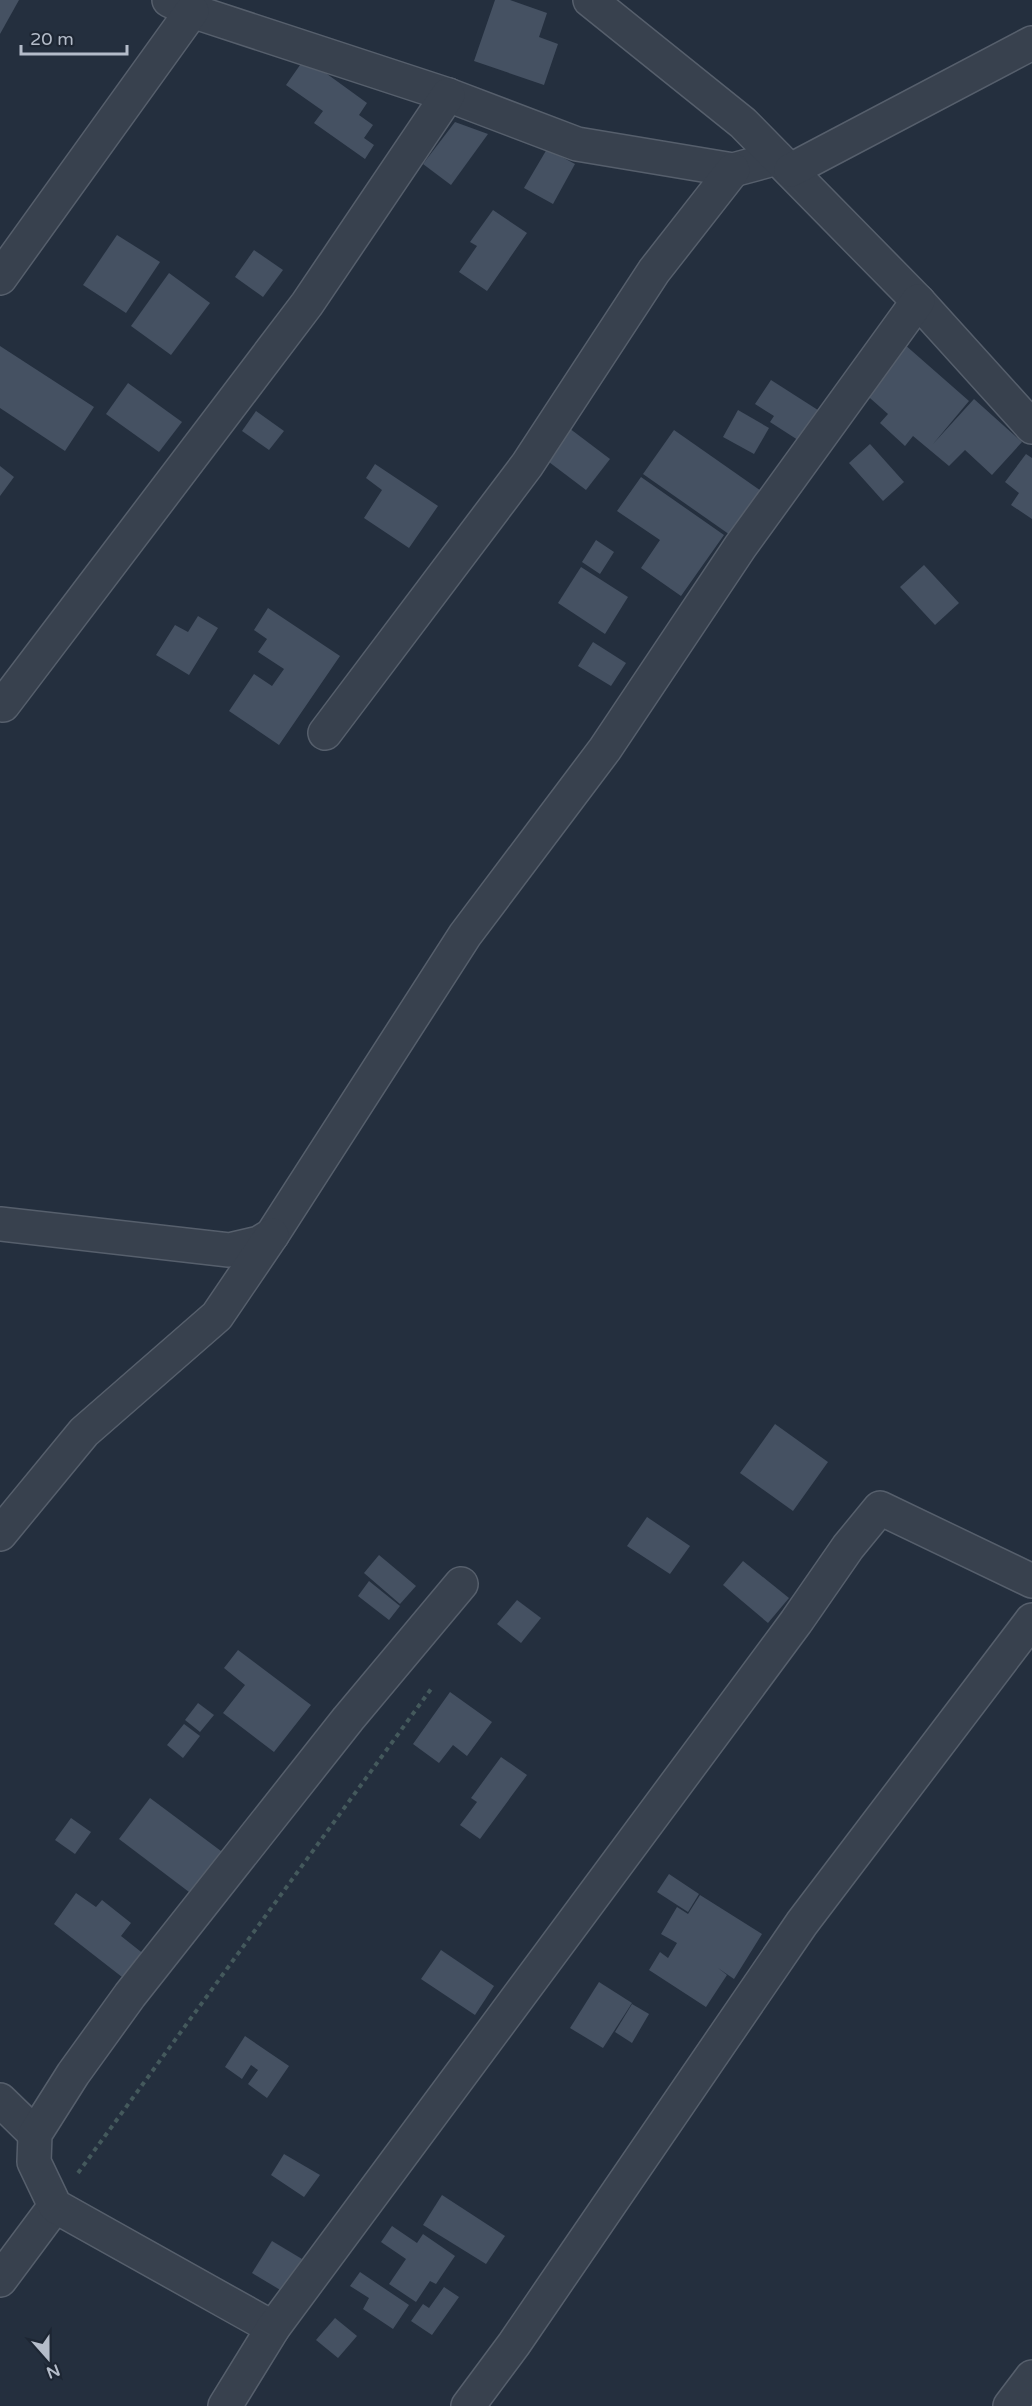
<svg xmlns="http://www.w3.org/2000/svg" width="1032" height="2406" font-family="'Varela Round',sans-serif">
  <rect width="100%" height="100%" fill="#242f3e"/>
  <!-- building -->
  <g fill="#455162">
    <path d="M0 0H19L0 34Z"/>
    <path d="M495 0H510L547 13 539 37 558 44 544 85 474 61Z"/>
    <path d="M305 58 367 103 359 115 373 125 364 138 374 145 365 159 314 123 323 111 286 85Z"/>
    <path d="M455 122 488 134 451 185 423 164Z"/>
    <path d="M547 149 575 164 553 204 524 188Z"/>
    <path d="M493 210 527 233 487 291 459 272 477 246 470 242Z"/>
    <path d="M117 235 160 262 126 313 83 285Z"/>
    <path d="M254 250 283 270 263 297 235 277Z"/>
    <path d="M169 273 210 303 171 355 131 326Z"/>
    <path d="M904 344 969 401 933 444 974 399 1022 442 992 475 965 450 949 466 913 436 905 446 880 423 888 414 862 391Z"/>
    <path d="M0 346 94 407 65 451 0 408Z"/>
    <path d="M771 380 821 412 801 442 770 422 774 416 755 404Z"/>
    <path d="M128 383 182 422 159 452 106 414Z"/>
    <path d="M738 410 769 428 754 454 723 437Z"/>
    <path d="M256 411 284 431 269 450 242 431Z"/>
    <path d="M569 428 610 459 586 490 545 459Z"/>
    <path d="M674 430 764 493 733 537 643 474Z"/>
    <path d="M870 444 904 482 883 501 849 463Z"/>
    <path d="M1026 454 1032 458V519L1011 505 1019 493 1005 482Z"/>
    <path d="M375 464 438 506 409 548 364 518 382 490 366 478Z"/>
    <path d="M0 466 14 477 0 496Z"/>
    <path d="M641 477 724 535 681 596 641 568 660 540 617 511Z"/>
    <path d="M596 540 614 552 600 574 582 562Z"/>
    <path d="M924 565 959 603 935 625 900 587Z"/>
    <path d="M581 567 628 597 605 634 558 603Z"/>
    <path d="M268 608 340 656 279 745 229 711 254 674 272 686 284 669 258 652 267 639 254 630Z"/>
    <path d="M198 616 218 628 189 675 156 655 175 625 188 632Z"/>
    <path d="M593 642 626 663 611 686 578 666Z"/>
    <path d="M775 1424 828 1462 793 1511 740 1473Z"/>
    <path d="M647 1517 690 1546 670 1574 627 1546Z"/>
    <path d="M379 1555 416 1586 400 1604 364 1573Z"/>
    <path d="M743 1561 789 1598 768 1623 723 1585Z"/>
    <path d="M369 1581 400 1606 389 1620 358 1596Z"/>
    <path d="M517 1600 541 1618 521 1643 497 1624Z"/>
    <path d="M238 1650 311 1705 274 1752 223 1713 245 1685 224 1668Z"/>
    <path d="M450 1692 492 1722 467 1756 453 1745 439 1763 413 1744Z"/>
    <path d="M198 1703 214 1715 200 1732 185 1720Z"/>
    <path d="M184 1724 200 1736 183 1758 167 1745Z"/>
    <path d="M501 1757 527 1775 480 1839 460 1825 477 1802 471 1798Z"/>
    <path d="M150 1798 225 1854 193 1895 119 1839Z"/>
    <path d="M71 1818 91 1832 75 1854 55 1840Z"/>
    <path d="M669 1874 699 1894 688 1912 657 1892Z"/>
    <path d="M76 1893 96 1907 102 1900 131 1923 121 1936 150 1959 131 1984 54 1924Z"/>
    <path d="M700 1895 762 1934 734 1979 718 1968 727 1975 706 2007 649 1970 660 1952 668 1958 677 1943 661 1934 677 1907 688 1914Z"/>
    <path d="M441 1950 494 1986 475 2015 421 1979Z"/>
    <path d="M599 1982 632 2003 603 2048 570 2028Z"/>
    <path d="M632 2004 649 2014 632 2043 615 2032Z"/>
    <path d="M245 2036 289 2066 267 2098 248 2084 258 2070 251 2065 242 2079 225 2067Z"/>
    <path d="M284 2154 320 2175 304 2197 271 2175Z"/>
    <path d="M442 2195 505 2236 486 2264 423 2225Z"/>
    <path d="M392 2226 417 2243 423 2234 455 2256 436 2284 430 2281 416 2302 389 2284 406 2259 381 2242Z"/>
    <path d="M272 2241 302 2259 282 2291 252 2273Z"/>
    <path d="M360 2272 409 2305 393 2329 363 2309 369 2298 350 2286Z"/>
    <path d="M444 2287 459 2297 432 2335 411 2321 423 2304 429 2308Z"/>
    <path d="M335 2318 357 2336 338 2358 316 2340Z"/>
  </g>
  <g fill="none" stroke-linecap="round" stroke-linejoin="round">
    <defs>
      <g id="street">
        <path d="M169 0 192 11 448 95 577 144 733 170 777 158"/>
        <path d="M590 0 743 123 918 301 1032 427"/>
        <path d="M791 170 1032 43"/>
        <path d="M0 278 192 11"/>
        <path d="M0 704 3 705 307 304 448 95"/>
        <path d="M325 733 527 465 654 271 733 170"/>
        <path d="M0 1224 229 1250 259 1243 272 1235 465 935 605 749 740 547 918 301"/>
        <path d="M0 1534 84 1432 217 1316 272 1235"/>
        <path d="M0 2100 35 2134"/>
        <path d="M0 2280 55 2206"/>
        <path d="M273 2328 55 2206 34 2162 35 2134 73 2074 130 1995 348 1719 461 1584"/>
        <path d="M225 2406 273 2328 796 1622 848 1547 880 1508 1032 1581"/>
        <path d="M468 2406 514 2344 802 1923 1032 1620"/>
        <path d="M1010 2406 1032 2377"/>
      </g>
    </defs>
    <!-- street casing -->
    <use href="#street" stroke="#565f6c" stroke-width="36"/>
    <!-- path -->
    <path stroke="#44595c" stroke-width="4" stroke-dasharray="4.5 4.5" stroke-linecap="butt" d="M78 2173 431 1689"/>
    <!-- street -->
    <use href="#street" stroke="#38414e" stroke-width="33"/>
  </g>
  <!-- north arrow -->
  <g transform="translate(48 2358) rotate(159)" stroke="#1d2633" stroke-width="4.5" paint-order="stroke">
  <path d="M0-4.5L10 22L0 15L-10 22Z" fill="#b4bcc9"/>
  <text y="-9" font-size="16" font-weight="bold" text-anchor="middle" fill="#b4bcc9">N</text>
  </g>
  <!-- scale -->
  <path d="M21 45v9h106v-9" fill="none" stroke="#b4bcc9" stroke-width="3"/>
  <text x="30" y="45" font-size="18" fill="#b4bcc9" stroke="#1d2633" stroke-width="4.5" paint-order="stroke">20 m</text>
</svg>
